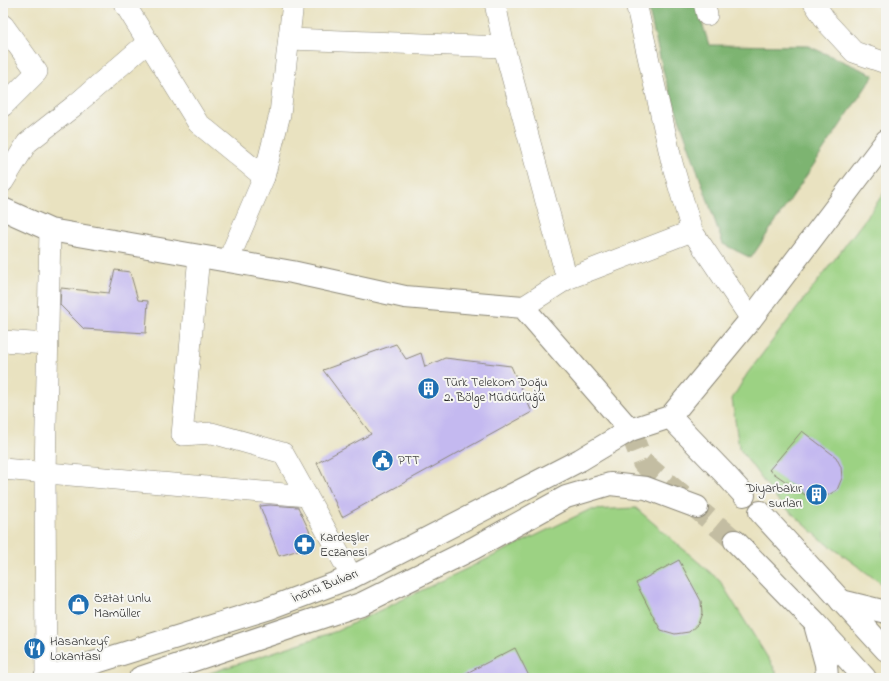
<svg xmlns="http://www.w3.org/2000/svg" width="889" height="681" font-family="'Indie Flower',sans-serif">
  <rect width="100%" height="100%" fill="#f6f6f2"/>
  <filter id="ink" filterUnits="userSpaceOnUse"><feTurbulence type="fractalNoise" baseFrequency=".025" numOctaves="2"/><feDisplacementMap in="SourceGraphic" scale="8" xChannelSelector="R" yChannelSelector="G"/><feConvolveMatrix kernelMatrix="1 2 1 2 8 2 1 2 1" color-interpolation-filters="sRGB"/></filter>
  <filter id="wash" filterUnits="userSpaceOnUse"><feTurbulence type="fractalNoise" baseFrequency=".012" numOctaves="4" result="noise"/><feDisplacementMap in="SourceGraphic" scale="16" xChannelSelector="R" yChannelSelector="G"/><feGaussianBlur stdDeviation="0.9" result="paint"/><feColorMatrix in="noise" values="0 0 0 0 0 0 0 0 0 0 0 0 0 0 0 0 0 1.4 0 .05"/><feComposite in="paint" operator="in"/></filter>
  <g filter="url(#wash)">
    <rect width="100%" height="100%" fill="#e9e2c0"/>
    <!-- green -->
    <g fill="#9cd283" stroke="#647e57">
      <path d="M886 190V587L822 540 778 501 739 448 732 399 747 374 863 222Z"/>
      <path d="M636 508 720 581 776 671 777 678H195L337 631 589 510Z"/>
    </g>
    <!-- forest -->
    <path fill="#7db471" stroke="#54704e" d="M647 3H696L709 45 808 46 874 75 751 258 723 244 665 78Z"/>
    <g id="blocks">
      <!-- building -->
      <g fill="#c4b9f0">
        <path d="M115 270 130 272 138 300 148 301 146 333 84 329 60 305 61 288 109 293Z"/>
        <path d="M396 344 406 359 421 353 425 367 445 358 511 366 532 412 342 517 317 463 371 434 323 370Z"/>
        <path d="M802 431 836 457 841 467 842 478 837 490 825 497 811 499 769 470Z"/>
        <path d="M270 505 298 507 316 545 279 556 260 506Z"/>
        <path d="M679 560 701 601 702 613 698 624 689 632 675 634 661 630 655 620 636 583Z"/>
        <path d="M515 648 530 678H457Z"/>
      </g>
    </g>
  </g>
  <g filter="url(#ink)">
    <use href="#blocks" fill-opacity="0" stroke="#8a8676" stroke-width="1"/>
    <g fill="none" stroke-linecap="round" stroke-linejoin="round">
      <!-- secondary-tunnel -->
      <path stroke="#c3bda2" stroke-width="22" stroke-dasharray="22 11" stroke-linecap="butt" d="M630 430 643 463 735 541"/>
      <defs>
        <g id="minor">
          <path d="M124 3 198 123 264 177"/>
          <path d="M495 3 504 47"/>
          <path d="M636 3 672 163 692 231 751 319"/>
          <path d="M704 3 707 15"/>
          <path d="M814 3 828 24 854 52 886 63"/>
          <path d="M3 25 37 72 3 106"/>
          <path d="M289 39 504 47 567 279 523 307"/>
          <path d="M3 182 27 143 74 106 148 42"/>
          <path d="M199 256 182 435 212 433 283 453 307 496"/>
          <path d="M228 261 264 177 280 114 293 3"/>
          <path d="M567 279 692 231"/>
          <path d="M3 341 47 344"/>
          <path d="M3 469 307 496 352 577"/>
          <path d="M46 678 45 474 50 230"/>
        </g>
        <g id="tertiary">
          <path d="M3 209 50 230 292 272 405 297 523 307 630 430"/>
          <path d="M670 417 751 319 886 141"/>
        </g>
        <g id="secondary">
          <path d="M760 512 886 650"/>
          <path d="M735 541 815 623 865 678"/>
          <path d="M841 601 886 612"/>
          <path d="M816 628 826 664 827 678"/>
          <path d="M45 678 270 608 352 577 580 460 630 430 670 417 724 473 744 495"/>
          <path d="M140 678 361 604 474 548 566 497 610 484 646 488 697 507"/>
        </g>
      </defs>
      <!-- minor casing -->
      <use href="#minor" stroke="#8a8676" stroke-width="22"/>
      <!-- tertiary casing -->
      <use href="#tertiary" stroke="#8a8676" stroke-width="24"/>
      <!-- secondary casing -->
      <use href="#secondary" stroke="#8a8676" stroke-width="24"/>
      <!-- minor -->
      <use href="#minor" stroke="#fff" stroke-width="21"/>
      <!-- tertiary -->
      <use href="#tertiary" stroke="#fff" stroke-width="22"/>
      <!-- secondary -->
      <use href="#secondary" stroke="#fff" stroke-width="22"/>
    </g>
  </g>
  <!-- icons -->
  <defs>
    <symbol id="building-disc" viewBox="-11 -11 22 22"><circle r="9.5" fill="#1f6fb2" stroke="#f6f6f2"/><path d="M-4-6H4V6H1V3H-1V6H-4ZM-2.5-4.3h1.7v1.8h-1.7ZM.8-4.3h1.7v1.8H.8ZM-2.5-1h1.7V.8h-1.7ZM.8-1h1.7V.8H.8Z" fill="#fff"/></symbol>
    <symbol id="civic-disc" viewBox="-11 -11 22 22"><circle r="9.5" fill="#1f6fb2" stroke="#f6f6f2"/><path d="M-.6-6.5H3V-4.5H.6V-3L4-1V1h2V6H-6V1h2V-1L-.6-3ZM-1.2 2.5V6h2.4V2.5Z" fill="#fff"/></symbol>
    <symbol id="pharmacy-disc" viewBox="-11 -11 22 22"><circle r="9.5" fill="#1f6fb2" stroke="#f6f6f2"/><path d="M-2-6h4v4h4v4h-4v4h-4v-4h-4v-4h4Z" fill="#fff"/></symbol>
    <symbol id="shop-disc" viewBox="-11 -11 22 22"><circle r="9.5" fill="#1f6fb2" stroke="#f6f6f2"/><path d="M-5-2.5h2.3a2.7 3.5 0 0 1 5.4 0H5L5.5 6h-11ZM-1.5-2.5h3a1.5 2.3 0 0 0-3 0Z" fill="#fff"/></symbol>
    <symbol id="restaurant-disc" viewBox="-11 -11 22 22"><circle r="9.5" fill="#1f6fb2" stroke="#f6f6f2"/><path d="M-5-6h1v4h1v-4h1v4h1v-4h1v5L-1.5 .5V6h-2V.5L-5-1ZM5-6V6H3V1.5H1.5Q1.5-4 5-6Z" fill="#fff"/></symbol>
  </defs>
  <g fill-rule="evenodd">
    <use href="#building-disc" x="416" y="376" width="25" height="25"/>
    <use href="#civic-disc" x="370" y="448" width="25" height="25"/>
    <use href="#building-disc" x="804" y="482" width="25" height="25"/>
    <use href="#pharmacy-disc" x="292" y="532" width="25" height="25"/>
    <use href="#shop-disc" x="66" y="592" width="25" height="25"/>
    <use href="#restaurant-disc" x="22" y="636" width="25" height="25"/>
  </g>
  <g text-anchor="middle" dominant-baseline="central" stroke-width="4" stroke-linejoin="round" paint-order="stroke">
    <!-- poi labels -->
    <g font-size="13" fill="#2b2b2b" stroke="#f6f6f2" text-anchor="start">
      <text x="444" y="382">Türk Telekom Doğu<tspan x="444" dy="15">2. Bölge Müdürlüğü</tspan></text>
      <text x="398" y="460">PTT</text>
      <text x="802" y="488" text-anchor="end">Diyarbakır<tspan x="802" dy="15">surları</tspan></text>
      <text x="320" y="537">Kardeşler<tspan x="320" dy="15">Eczanesi</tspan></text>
      <text x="94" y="598">Öztat Unlu<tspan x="94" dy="15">Mamüller</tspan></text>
      <text x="50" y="641">Hasankeyf<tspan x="50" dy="15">Lokantası</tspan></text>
    </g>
    <!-- street labels -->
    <g font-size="13" fill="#2b2b2b" stroke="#f6f6f2">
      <text transform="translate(325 586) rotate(-22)">İnönü Bulvarı</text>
    </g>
  </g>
  <!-- margin -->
  <rect width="889" height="681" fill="none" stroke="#f6f6f2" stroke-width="16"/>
</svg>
